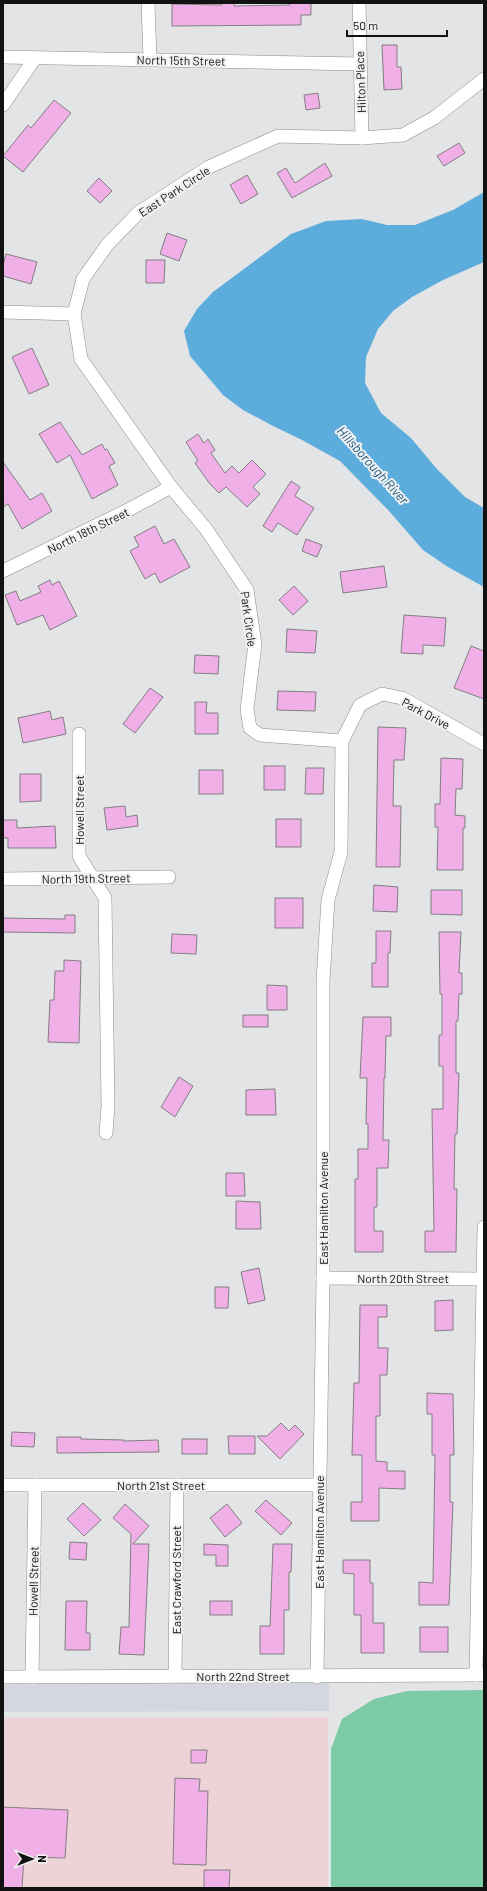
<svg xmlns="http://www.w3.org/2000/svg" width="487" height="1891" font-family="Barlow,sans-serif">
  <rect width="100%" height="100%" fill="#e3e4e6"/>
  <!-- built -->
  <path fill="#d4d7e0" d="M175 1682 329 1683V1711L3 1712V1683Z"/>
  <!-- industrial -->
  <path fill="#edd3d8" d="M328 1717V1888H3V1718Z"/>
  <!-- green -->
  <path fill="#7dcaa6" d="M484 1690V1888H331V1749L342 1719 374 1699 407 1691Z"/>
  <!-- water -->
  <path fill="#5caddc" d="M484 192V262L443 280 412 297 393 311 378 329 366 357 365 383 381 413 411 438 436 468 465 497 484 508V587L448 567 423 550 389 511 340 461 302 440 273 426 243 410 223 395 190 356 184 331 197 309 213 292 291 234 326 221 362 219 387 225H415L453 210Z"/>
  <!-- building -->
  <g fill="#f1afe7" stroke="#817f81">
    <path d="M222 3H234V6L290 5V3H311V15H301V25L172 26V4L222 5Z"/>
    <path d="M382 45H397V67H401L402 89 384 90Z"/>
    <path d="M318 93 320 108 306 110 304 95Z"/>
    <path d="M54 100 71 113 23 172 3 156 28 125 31 128Z"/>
    <path d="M459 143 465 153 444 166 437 156Z"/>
    <path d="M325 163 332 176 292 198 277 173 286 168 295 183Z"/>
    <path d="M247 175 258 194 241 204 230 185Z"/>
    <path d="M99 178 112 191 100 203 87 191Z"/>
    <path d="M167 233 187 240 179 261 160 254Z"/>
    <path d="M6 254 37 262 31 284 3 276V265Z"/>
    <path d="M146 260H165L164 283H146Z"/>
    <path d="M32 348 49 385 29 394 12 357Z"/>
    <path d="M60 422 82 455 102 444 105 450 107 449 115 463 109 466 118 485 92 499 70 455 57 463 39 434Z"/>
    <path d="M198 434 204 443 208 439 215 450 211 453 225 473 232 466 239 473 252 460 266 474 253 487 260 494 247 507 226 487 219 493 210 484 195 463 198 461 186 442Z"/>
    <path d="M3 462 30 500 42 493 52 511 22 529 8 504 3 507Z"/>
    <path d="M291 481 300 487 295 496 314 508 297 535 278 523 272 532 263 526Z"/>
    <path d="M155 526 164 544 174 539 190 567 160 583 155 573 145 579 130 551 139 546 134 537Z"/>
    <path d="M306 539 322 545 317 557 302 551Z"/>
    <path d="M384 566 387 587 343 593 340 572Z"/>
    <path d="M50 580 52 585 59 581 77 616 50 630 43 615 17 625 5 595 16 591 20 601 41 592 38 586Z"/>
    <path d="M294 586 308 601 293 615 279 600Z"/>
    <path d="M404 615 446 618 444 646 423 645V654L401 653Z"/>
    <path d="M287 629 317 631 315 653 286 652Z"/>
    <path d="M471 646 484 651V699L454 688Z"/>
    <path d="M195 655 219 656 218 674 194 673Z"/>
    <path d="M150 688 163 697 135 733 123 724Z"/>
    <path d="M278 691 316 692 315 711 277 710Z"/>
    <path d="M195 702H207L206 713H218V734H195Z"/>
    <path d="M50 711 52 720 63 717 66 734 23 743 18 718Z"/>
    <path d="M378 727 406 728 404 760H394L393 806H401L400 867H376Z"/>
    <path d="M441 758 463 759 462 789H456L455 815 465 816V828H463V870H437L438 827H435V804H440Z"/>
    <rect x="264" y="766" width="21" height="24"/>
    <path d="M306 768H324L323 794H305Z"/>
    <rect x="199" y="770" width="24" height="24"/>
    <path d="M20 774H41V801L20 802Z"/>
    <path d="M125 806 126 817 137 815 138 826 107 830 104 808Z"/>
    <rect x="276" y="819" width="25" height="28"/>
    <path d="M3 820H17V828L55 826 56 848H8V838H3Z"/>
    <path d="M374 885 398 887 397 912 373 911Z"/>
    <path d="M431 890H462V915L431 914Z"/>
    <rect x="275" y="898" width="28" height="30"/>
    <path d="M65 915H75V933L3 932V918L65 919Z"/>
    <path d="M376 931H391L390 953H388V987H372V963H376Z"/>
    <path d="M439 932H461L459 973H462V994H459L458 1021H456V1073H459L457 1134H455L454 1189H457L456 1252H425V1231H434L432 1109H443V1066H439V1035H442V994H440Z"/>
    <path d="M172 934 197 935 196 954 171 953Z"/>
    <path d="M64 960 81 961 79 1043 48 1042 50 1000H54L55 971H64Z"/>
    <path d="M267 985 287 986V1010H267Z"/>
    <rect x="243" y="1015" width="25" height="12"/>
    <path d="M363 1017H391V1036H386L385 1078H384L383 1140H389L388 1168H377V1207H374V1231H383V1252H355V1179H358V1149H368V1124H366L367 1078H360Z"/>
    <path d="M179 1077 193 1086 175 1117 161 1107Z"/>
    <path d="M275 1089 276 1115H246V1090Z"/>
    <path d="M226 1173H244L245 1196H226Z"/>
    <path d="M236 1201 260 1202 261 1229H236Z"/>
    <path d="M259 1268 265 1300 248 1304 241 1272Z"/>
    <path d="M215 1287H229L228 1308H215Z"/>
    <path d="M453 1300V1330L435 1331V1301Z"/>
    <path d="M360 1305H387V1317H378V1348H388L387 1375H380V1416H376V1461L387 1462V1471H405V1489L379 1488V1521H351V1502H362V1455H352L354 1383H359Z"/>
    <path d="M427 1393 453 1394 454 1455H450V1502H453L449 1605H419V1582L433 1583 435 1455H432V1414H427Z"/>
    <path d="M281 1423 289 1431 295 1425 304 1434 280 1459 257 1436H267Z"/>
    <path d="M12 1432 35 1433 34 1447 11 1446Z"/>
    <path d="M228 1436H255V1454H229Z"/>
    <path d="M57 1437H81V1439L124 1440V1441L158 1440 159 1452 57 1453Z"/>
    <rect x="182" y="1439" width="25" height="15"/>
    <path d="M266 1500 292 1523 281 1535 255 1511Z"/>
    <path d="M83 1503 101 1520 84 1536 67 1519Z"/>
    <path d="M125 1504 149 1526 133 1544H149L144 1655 119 1654 121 1627H129L131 1534 113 1518Z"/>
    <path d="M227 1504 242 1523 225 1537 210 1518Z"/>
    <path d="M70 1542 87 1543 86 1560 69 1559Z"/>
    <path d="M204 1544 228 1545V1566H216V1555H204Z"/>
    <path d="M273 1544H292L291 1572H289V1610H284V1654H260V1626H270Z"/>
    <path d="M343 1560H370V1583H373V1623H384V1653H361V1615H354V1574L343 1573Z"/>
    <path d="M66 1601H87L86 1633H90V1650H65Z"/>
    <rect x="210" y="1601" width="22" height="14"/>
    <rect x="420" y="1627" width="28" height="25"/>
    <path d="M191 1750H207L206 1763H191Z"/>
    <path d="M175 1778 200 1779 199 1791H208L206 1865 173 1864Z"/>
    <path d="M3 1807 68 1810 65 1858 24 1857 22 1888H3Z"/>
    <path d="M204 1870H230L229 1888H204Z"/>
  </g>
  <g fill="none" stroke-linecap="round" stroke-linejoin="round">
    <defs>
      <g id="minor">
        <path d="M148 3 150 59"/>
        <path d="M359 3 362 138"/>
        <path d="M3 57 359 64"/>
        <path d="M3 105 35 58"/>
        <path d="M3 312 74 314"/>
        <path d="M3 571 126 511 171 487"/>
        <path d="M79 734V856L105 898 108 1106 106 1133"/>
        <path d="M342 741 260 735 250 728 247 709 255 644 247 590 206 529 171 487 81 359 74 314 83 279 107 245 138 213 209 167 278 136 362 138 403 135 434 118 484 79"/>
        <path d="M3 879 169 877"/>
        <path d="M323 1278 484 1279"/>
        <path d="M3 1485H319"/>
        <path d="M476 1675 484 1227"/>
        <path d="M175 1676 177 1485"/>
        <path d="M3 1677 484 1675"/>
        <path d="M32 1677 35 1485"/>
        <path d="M317 1677 323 1278V981L328 900 341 852 342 741 360 705 382 694 402 698 484 744"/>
      </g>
    </defs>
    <!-- minor casing -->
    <use href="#minor" stroke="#8a8b8c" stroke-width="14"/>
    <!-- minor -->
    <use href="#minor" stroke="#fff" stroke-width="13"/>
  </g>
  <g text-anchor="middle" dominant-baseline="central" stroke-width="4" stroke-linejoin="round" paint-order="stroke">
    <!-- street labels -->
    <g font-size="12" fill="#121213" stroke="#f1f1f3">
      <text transform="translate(181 60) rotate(1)">North 15th Street</text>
      <text transform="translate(360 82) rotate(-92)">Hilton Place</text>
      <text transform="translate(174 191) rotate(-33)">East Park Circle</text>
      <text transform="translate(88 530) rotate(-26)">North 18th Street</text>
      <text transform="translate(249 619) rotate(82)">Park Circle</text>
      <text transform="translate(426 713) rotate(28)">Park Drive</text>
      <text transform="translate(79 810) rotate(-90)">Howell Street</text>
      <text transform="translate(86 878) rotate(-1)">North 19th Street</text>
      <text transform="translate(323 1208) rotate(-90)">East Hamilton Avenue</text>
      <text x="403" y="1278">North 20th Street</text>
      <text x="161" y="1485">North 21st Street</text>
      <text transform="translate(319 1532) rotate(-90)">East Hamilton Avenue</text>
      <text transform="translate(176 1580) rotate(-90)">East Crawford Street</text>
      <text transform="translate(33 1581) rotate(-89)">Howell Street</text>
      <text x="243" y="1676">North 22nd Street</text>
    </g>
    <!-- water labels -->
    <g font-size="13" font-style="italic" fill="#195778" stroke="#f1f1f3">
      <text transform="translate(373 465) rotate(48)">Hillsborough River</text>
    </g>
  </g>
  <!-- border -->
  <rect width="487" height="1891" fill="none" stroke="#121213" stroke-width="8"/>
  <!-- north arrow -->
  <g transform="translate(32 1859) rotate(90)" stroke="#f1f1f3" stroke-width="3" paint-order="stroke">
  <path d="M0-3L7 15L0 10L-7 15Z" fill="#121213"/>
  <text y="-6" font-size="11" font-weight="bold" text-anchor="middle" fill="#121213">N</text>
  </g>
  <!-- scale -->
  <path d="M347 30v6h100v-6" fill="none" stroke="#121213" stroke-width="2"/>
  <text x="353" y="30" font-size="12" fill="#121213" stroke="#f1f1f3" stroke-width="3" paint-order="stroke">50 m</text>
</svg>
